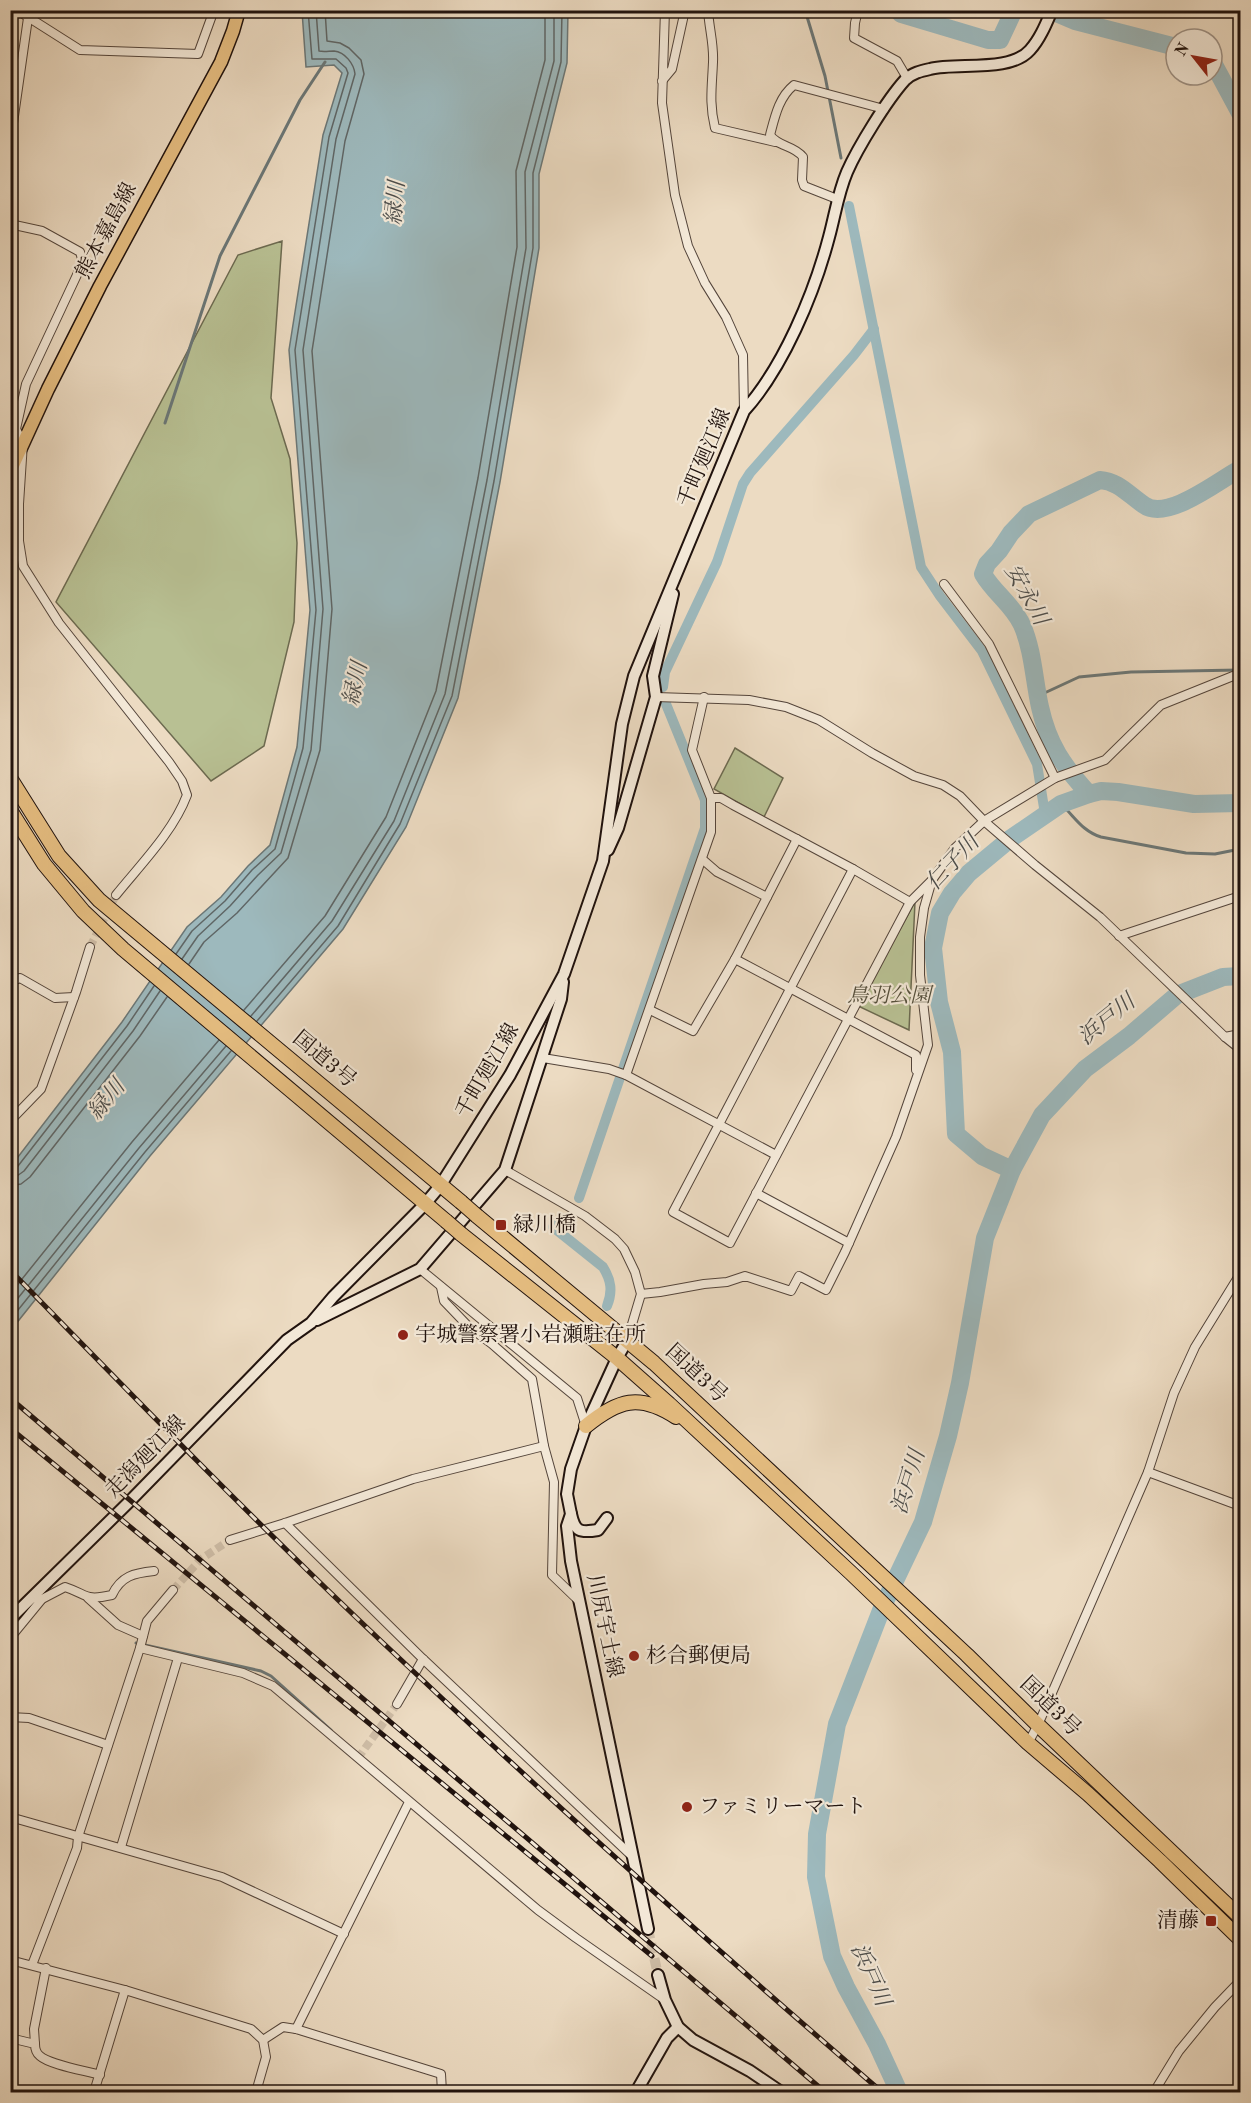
<svg xmlns="http://www.w3.org/2000/svg" width="1251" height="2103" font-family="'Old Standard TT','Noto Serif JP',serif">
  <rect width="100%" height="100%" fill="#ecdbc2"/>
  <filter id="stains"><feTurbulence type="fractalNoise" baseFrequency=".00333" numOctaves="4"/><feColorMatrix values="0 0 0 0 .2 0 0 0 0 .09 0 0 0 0 .02 0 0 0 .5 -.17"/></filter>
  <radialGradient id="worn" r=".72"><stop offset=".6" stop-color="#630" stop-opacity="0"/><stop offset="1" stop-color="#630" stop-opacity=".3"/></radialGradient>
  <!-- green -->
  <g fill="#b8c093" stroke="#6c6a50" stroke-width="1.5">
    <path d="M282 241 271 398 290 459 297 543 294 622 264 746 211 781 56 602 238 255Z"/>
    <path d="M735 748 783 778 764 817 714 789Z"/>
    <path d="M915 902 909 1030 858 1006Z"/>
  </g>
  <!-- water -->
  <path fill="#9db9bd" stroke="#6b7777" stroke-width="1.5" d="M302 11H568L567 63 539 174V248L500 482 458 698 406 827 343 929 150 1156 11 1330V1166L122 1022 187 927 221 897 248 866 270 845 297 747 310 610 289 350 323 135 342 73 334 65 306 67Z"/>
  <g fill="none" stroke-linecap="round" stroke-linejoin="round">
    <!-- shore -->
    <g stroke="#5f6666" stroke-width="1.5">
      <path d="M176 954 192 931 225 901 252 870 275 849 303 748 316 610 295 350 329 137 348 73 346 68 336 59H312L308 10"/>
      <path d="M182 959 198 936 230 906 258 875 281 853 311 750 323 609 303 350 336 139 355 74C354 64 345 52 334 51 329 51 324 52 319 51L316 10"/>
      <path d="M189 964 204 942 237 913 288 858 320 750 332 609 312 351 345 141 364 74 361 60 349 48 340 43 327 41 325 10"/>
      <path d="M244 1010 325 916 386 817 436 691 478 478 517 247 516 171 545 60V10"/>
      <path d="M251 1016 332 921 394 821 445 694 487 480 526 248 525 172 554 61V10"/>
      <path d="M257 1021 338 926 400 824 452 696 494 481 533 248V173L561 62 562 10"/>
      <path d="M10 1169 18 1166 127 1026 154 986"/>
      <path d="M10 1177 17 1176 24 1171 133 1031 160 991"/>
      <path d="M10 1186 21 1184 30 1177 140 1036 167 997"/>
      <path d="M10 1294 132 1142 219 1040"/>
      <path d="M10 1308 139 1148 226 1046"/>
      <path d="M10 1320 145 1152 231 1051"/>
    </g>
    <!-- stream -->
    <g stroke="#6b7777" stroke-width="3">
      <path d="M805 10 825 76 841 158"/>
      <path d="M165 423 220 256 300 100 325 62"/>
      <path d="M1038 696 1079 677 1131 672 1239 670"/>
      <path d="M1061 804C1075 817 1082 831 1101 837L1186 853 1215 854 1240 849"/>
      <path d="M136 1643 261 1671 271 1676 331 1730"/>
    </g>
    <!-- canal -->
    <g stroke="#9db9bd" stroke-width="10">
      <path d="M849 206 921 567 940 596 982 651 1037 764 1045 814"/>
      <path d="M663 687 665 672 717 562 743 484 750 473 854 355 874 329"/>
      <path d="M579 1198 705 828V800L666 704"/>
      <path d="M562 1218 553 1227 603 1267C611 1280 613 1291 607 1306"/>
    </g>
    <!-- river -->
    <g stroke="#9db9bd" stroke-width="18">
      <path d="M897 10 901 14 988 40H1000L1014 10"/>
      <path d="M1049 10 1075 21 1176 47"/>
      <path d="M1212 61 1240 113"/>
      <path d="M1089 794C1063 766 1048 744 1040 707 1034 680 1033 650 1022 625 1013 605 994 593 983 574L987 564 999 551 1011 533 1029 514 1100 480C1118 481 1129 495 1144 505 1167 522 1219 480 1240 469"/>
      <path d="M1012 1170 982 1156 956 1134 952 1052 939 1002 933 948 940 913 952 893 969 873 1010 839 1061 804 1089 794 1101 791 1118 792 1194 804 1240 803"/>
      <path d="M899 2092 877 2044 846 1987 832 1956 816 1877 817 1834 837 1724 882 1608 923 1522 948 1436 960 1383 985 1238 1012 1170 1042 1115 1085 1069 1129 1036 1177 995 1223 977 1240 976"/>
    </g>
    <!-- street-tunnel -->
    <g stroke="#cebda7" stroke-width="8" stroke-dasharray="8 4" stroke-linecap="butt">
      <path d="M90 947 116 895"/>
      <path d="M173 1590 201 1559 230 1540"/>
      <path d="M358 1758 397 1704"/>
    </g>
    <!-- secondary-tunnel -->
    <path stroke="#cebda7" stroke-width="10" stroke-dasharray="10 5" stroke-linecap="butt" d="M648 1929 658 1975"/>
    <defs>
      <g id="street">
        <path d="M17 10 80 50 198 54 214 10"/>
        <path d="M665 10 662 103 675 195 688 246 705 283 726 317 743 355 744 411"/>
        <path d="M708 10C709 28 714 44 713 62 712 87 709 103 715 128L775 142"/>
        <path d="M858 10 855 23 854 38 897 61 907 78"/>
        <path d="M662 81 672 69 685 10"/>
        <path d="M10 144 28 18"/>
        <path d="M837 199 804 186 802 180 803 157C794 145 778 147 770 135 775 116 779 97 794 85L884 109"/>
        <path d="M10 224 42 231 80 252 83 262 26 384 16 429 23 443 19 504V541L23 566 59 623 169 762 182 781 187 795C173 832 141 864 116 895"/>
        <path d="M944 584 989 644 1055 778"/>
        <path d="M656 697 749 700 786 707 819 720 872 753 914 776 943 785 960 796 984 821 1035 865 1100 917 1225 1037 1240 1049"/>
        <path d="M711 798H721L733 805 853 869 910 902"/>
        <path d="M702 859 717 872 767 897"/>
        <path d="M853 869 673 1212 730 1243 910 902 932 880 955 848 984 821 1055 778 1105 760 1161 705 1238 674 1240 670"/>
        <path d="M1119 936 1240 896"/>
        <path d="M735 959 916 1055V1070"/>
        <path d="M10 978 15 980 20 978 55 998 74 997"/>
        <path d="M650 1010 693 1031 735 959 797 839"/>
        <path d="M1225 1037 1240 1034"/>
        <path d="M543 1058 609 1069 626 1075 776 1155"/>
        <path d="M626 1075 711 832V798L692 750 704 697"/>
        <path d="M10 1121 41 1089 76 992 90 947"/>
        <path d="M505 1170 585 1216 615 1239 624 1249 635 1272 641 1294 627 1341"/>
        <path d="M756 1193 849 1243"/>
        <path d="M420 1269 577 1398 586 1426"/>
        <path d="M441 1287 444 1301 468 1326 492 1344 532 1379 544 1446 554 1482 552 1575 579 1601"/>
        <path d="M641 1294 660 1292 704 1284 727 1282 745 1276 791 1291 799 1276 826 1290 845 1252 896 1137 928 1045 920 975V937L924 908 932 880"/>
        <path d="M1148 1472 1240 1506"/>
        <path d="M285 1523 423 1659 633 1857"/>
        <path d="M230 1540 285 1523 413 1479 544 1446"/>
        <path d="M31 1598 42 1599 65 1587C89 1595 84 1601 112 1595 121 1576 134 1573 154 1571"/>
        <path d="M88 1598 118 1625 143 1636"/>
        <path d="M10 1638 42 1599"/>
        <path d="M140 1648 243 1673 273 1686 538 1910 576 1938 665 2000"/>
        <path d="M10 1651 13 1665 12 1717"/>
        <path d="M397 1704 423 1659"/>
        <path d="M10 1717 29 1718 108 1745"/>
        <path d="M1028 1743 1038 1725 1148 1472 1174 1393 1195 1347 1240 1274"/>
        <path d="M10 1817 222 1877 344 1934"/>
        <path d="M121 1847 178 1658"/>
        <path d="M10 1960 125 1990 251 2029 263 2040 266 2057 256 2092"/>
        <path d="M32 1965 77 1848 78 1837 140 1648 147 1621 173 1590"/>
        <path d="M296 2029 409 1802"/>
        <path d="M10 2038 35 2044C35 2049 36 2053 40 2056 50 2065 87 2071 100 2075"/>
        <path d="M263 2040 283 2027 296 2029 441 2074 442 2092"/>
        <path d="M35 2044 34 2029 46 1968"/>
        <path d="M94 2092 125 1990"/>
        <path d="M1154 2092 1179 2051 1215 2007 1240 1981"/>
      </g>
      <g id="secondary">
        <path d="M608 850 618 828 656 697 653 676 673 594"/>
        <path d="M317 1320 420 1269 505 1170 561 999 563 982"/>
        <path d="M627 1341 617 1358 586 1426 571 1469 567 1494 571 1514 567 1526 571 1561 648 1929"/>
        <path d="M571 1514C575 1532 580 1533 598 1530L607 1518"/>
        <path d="M10 1619 130 1501 287 1340 311 1323 333 1297 425 1204 440 1186 510 1075 564 974 603 861 622 724 634 676 744 411C783 368 814 294 829 237 835 215 838 193 847 172 858 147 887 100 905 80 912 73 921 71 930 69 957 62 1010 73 1030 50 1040 39 1046 24 1052 10"/>
        <path d="M658 1975 665 2000 678 2027 693 2040 750 2071 781 2092"/>
        <path d="M636 2092 667 2038 678 2027"/>
      </g>
      <path id="primary" d="M10 472 48 389 100 286 221 62 233 31 239 10"/>
      <g id="highway">
        <path d="M10 778 59 856 99 900 461 1202"/>
        <path d="M10 810 44 864 83 911 123 949 446 1221"/>
        <path d="M477 1216 654 1363 967 1655 1038 1725 1240 1917"/>
        <path d="M461 1234 617 1358 669 1404 851 1573 1028 1743 1088 1794 1160 1861 1240 1939"/>
        <path d="M586 1426C618 1400 639 1393 676 1417"/>
      </g>
    </defs>
    <!-- street casing -->
    <use href="#street" stroke="#54453b" stroke-width="10"/>
    <!-- secondary casing -->
    <use href="#secondary" stroke="#21130e" stroke-width="14"/>
    <!-- primary casing -->
    <use href="#primary" stroke="#21130e" stroke-width="15"/>
    <!-- highway casing -->
    <use href="#highway" stroke="#21130e" stroke-width="16"/>
    <!-- street -->
    <use href="#street" stroke="#f3e8d7" stroke-width="8"/>
    <!-- secondary -->
    <use href="#secondary" stroke="#f3e8d7" stroke-width="10"/>
    <!-- primary -->
    <use href="#primary" stroke="#e6be81" stroke-width="12"/>
    <!-- highway -->
    <use href="#highway" stroke="#e6be81" stroke-width="14"/>
    <defs>
      <g id="rail">
        <path d="M10 1270C132 1395 254 1521 381 1641 544 1795 712 1946 882 2092"/>
        <path d="M10 1398 825 2092"/>
        <path d="M10 1428 652 1956"/>
      </g>
    </defs>
    <!-- rail casing -->
    <use href="#rail" stroke="#21130e" stroke-width="5"/>
    <!-- rail -->
    <use href="#rail" stroke="#f3e8d7" stroke-width="3" stroke-dasharray="9" stroke-linecap="butt"/>
    <defs>
      <g id="highway-bridge">
        <path d="M461 1202 477 1216"/>
        <path d="M446 1221 461 1234"/>
      </g>
    </defs>
    <!-- highway-bridge casing -->
    <use href="#highway-bridge" stroke="#21130e" stroke-width="16" stroke-linecap="butt"/>
    <!-- highway-bridge -->
    <use href="#highway-bridge" stroke="#e6be81" stroke-width="14"/>
  </g>
  <!-- markers -->
  <g fill="#8f2418" stroke="#f3e8d7" stroke-width="2">
    <rect x="495" y="1219" width="12" height="12" rx="3"/>
    <circle cx="403" cy="1335" r="6"/>
    <circle cx="634" cy="1656" r="6"/>
    <circle cx="687" cy="1807" r="6"/>
    <rect x="1205" y="1915" width="12" height="12" rx="3"/>
  </g>
  <g text-anchor="middle" dominant-baseline="central" stroke-width="4.5" stroke-linejoin="round" paint-order="stroke">
    <!-- street labels -->
    <g font-size="21" fill="#21130e" stroke="#f3e8d7">
      <text transform="translate(107 231) rotate(-62)">熊本嘉島線</text>
      <text transform="translate(705 458) rotate(-67)">千町廻江線</text>
      <text transform="translate(324 1060) rotate(40)">国道3号</text>
      <text transform="translate(488 1071) rotate(-60)">千町廻江線</text>
      <text transform="translate(696 1374) rotate(43)">国道3号</text>
      <text transform="translate(146 1457) rotate(-46)">走潟廻江線</text>
      <text transform="translate(604 1626) rotate(78)">川尻宇土線</text>
      <text transform="translate(1050 1707) rotate(44)">国道3号</text>
    </g>
    <!-- park labels -->
    <g font-size="21" font-style="italic" fill="#56503d" stroke="#f3e8d7">
      <text x="889" y="996">鳥羽公園</text>
    </g>
    <!-- poi labels -->
    <g font-size="21" fill="#21130e" stroke="#f3e8d7" text-anchor="start">
      <text x="513" y="1225">緑川橋</text>
      <text x="415" y="1335">宇城警察署小岩瀬駐在所</text>
      <text x="646" y="1656">杉合郵便局</text>
      <text x="699" y="1807">ファミリーマート</text>
      <text x="1199" y="1921" text-anchor="end">清藤</text>
    </g>
    <!-- water labels -->
    <g font-size="22" font-style="italic" fill="#4c4d4b" stroke="#f3e8d7">
      <text transform="translate(396 203) rotate(-85)">緑川</text>
      <text transform="translate(1026 595) rotate(61)">安永川</text>
      <text transform="translate(356 684) rotate(-77)">緑川</text>
      <text transform="translate(953 863) rotate(-47)">仁子川</text>
      <text transform="translate(1107 1020) rotate(-39)">浜戸川</text>
      <text transform="translate(107 1100) rotate(-50)">緑川</text>
      <text transform="translate(909 1482) rotate(-73)">浜戸川</text>
      <text transform="translate(870 1975) rotate(66)">浜戸川</text>
    </g>
  </g>
  <!-- margin -->
  <rect width="1251" height="2103" fill="none" stroke="#ecdbc2" stroke-width="36"/>
  <rect x="12" y="12" width="1227" height="2079" fill="none" stroke="#21130e" stroke-width="3"/>
  <rect x="18" y="18" width="1215" height="2067" fill="none" stroke="#21130e" stroke-width="1.5"/>
  <!-- north arrow -->
  <g transform="translate(1194 57) rotate(301)"><circle r="28" fill="#f3e8d7" stroke="#9f9387" stroke-width="1.5"/>
  <path d="M0-4.5L10 22L0 15L-10 22Z" fill="#8f2418"/>
  <text y="-9" font-size="16" font-weight="bold" text-anchor="middle" fill="#21130e">N</text>
  </g>
  <rect width="100%" height="100%" filter="url(#stains)"/>
  <rect width="100%" height="100%" fill="url(#worn)"/>
</svg>
